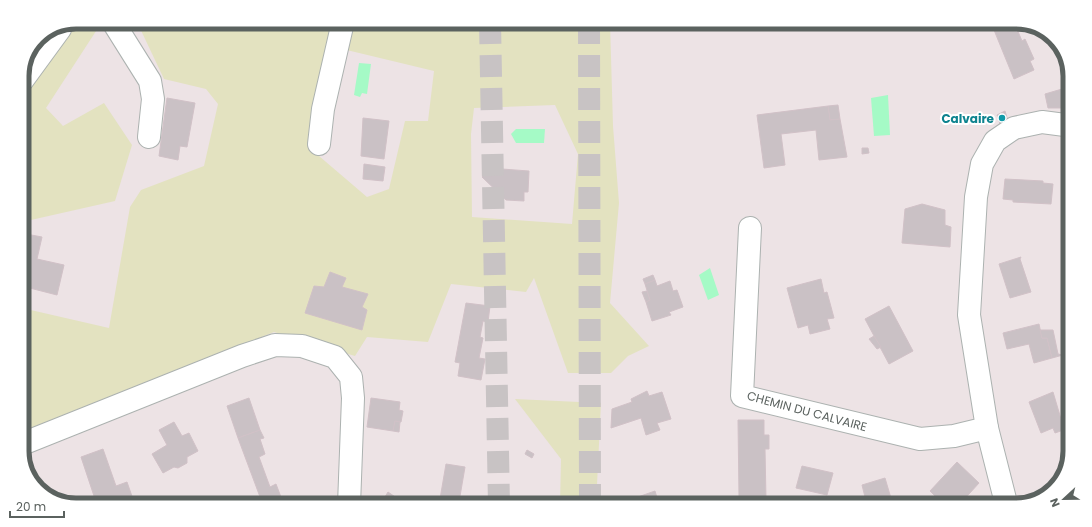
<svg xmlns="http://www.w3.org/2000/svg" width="1092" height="527" font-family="Poppins,sans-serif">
  <rect width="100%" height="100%" fill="#ede3e5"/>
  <!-- green -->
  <g fill="#e3e2c0" fill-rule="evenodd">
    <path d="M76 22H94L98 28 46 108 63 126 104 103 132 145 115 201 22 222V73L38 38 47 34H68Z"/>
    <path d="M137 22H610L613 126 619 203 610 303 649 346 628 356 611 373H568L534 278 526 292 451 284 428 342 367 337 355 356 274 332 22 434V308L109 328 130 207 141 190 204 166 218 104 206 89 164 79ZM330 46 434 71 428 121H405L389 189 367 197 312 150ZM555 105 578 154 572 224 472 217 471 134 474 108Z"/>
    <path d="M515 399 601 403 596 505H560L561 459Z"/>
  </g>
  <!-- water -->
  <g fill="#a5fac6">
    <path d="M359 63 371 64 367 94 362 93 360 97 354 95Z"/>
    <path d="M888 95 890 135 874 136 871 98Z"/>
    <path d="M516 129H545L544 143H516L511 134Z"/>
    <path d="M710 268 719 295 708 300 699 275Z"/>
  </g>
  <!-- building -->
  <g fill="#cac1c5" stroke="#d1c1c7">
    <path d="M1014 22 1022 41 1025 39 1034 59 1030 61 1034 70 1014 79 994 30Z"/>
    <path d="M1062 89 1067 108H1048L1045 94Z"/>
    <path d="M167 98 195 103 187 147 180 146 178 160 159 156Z"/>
    <path d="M838 105 840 119 830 120 828 106Z"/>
    <path d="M828 106 830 120 840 119 847 157 819 160 816 130 781 134 785 165 764 168 757 115Z"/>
    <path d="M1005 111 1008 121 1000 124 997 115Z"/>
    <path d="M363 118 389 121 384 159 361 156Z"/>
    <path d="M862 148H868L869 153 862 154Z"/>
    <path d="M497 163 502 169 529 171 528 192H524V201L506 200 482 177Z"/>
    <path d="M364 164 385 167 383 181 363 179Z"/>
    <path d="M1005 179 1043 181V183L1053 184 1051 204 1013 202V200L1003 199Z"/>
    <path d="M922 204 945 210V225L951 227 950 247 902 243 905 209Z"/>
    <path d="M26 234 42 237 37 259 64 265 57 295 22 286V255Z"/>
    <path d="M1021 257 1020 259 1031 292 1010 298 999 264Z"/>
    <path d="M330 272 346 278 342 287 368 294 362 307 367 310 362 330 305 313 314 286 324 287Z"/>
    <path d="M653 275 655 280 645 284 643 279Z"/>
    <path d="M821 279 824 293 827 292 834 318 827 319 830 329 810 334 808 325 798 328 787 288Z"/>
    <path d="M655 280 657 286 670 281 673 291 677 290 683 307 669 312 671 315 652 321 646 302 650 300 645 284Z"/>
    <path d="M647 291 650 300 646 302 642 292Z"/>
    <path d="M466 303 490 306 488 322 483 321 480 337 483 338 479 358 485 359 481 380 458 376 460 363 455 362Z"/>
    <path d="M889 306 913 351 889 364 865 319Z"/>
    <path d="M1039 324 1042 338H1047L1052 358 1034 363 1029 344 1007 349 1003 333Z"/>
    <path d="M1040 330H1053L1058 354 1063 355 1052 358 1047 338H1042Z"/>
    <path d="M874 336 881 347 877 349 869 339Z"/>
    <path d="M647 391 649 396 662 392 671 419 657 423 660 430 646 435 641 418 611 428 612 409 632 402 631 399Z"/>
    <path d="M1053 392 1061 419 1065 418 1069 428 1055 433 1053 428 1041 433 1029 402Z"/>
    <path d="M249 398 260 430 238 438 227 406Z"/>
    <path d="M371 398 400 402 399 410 403 411 401 422 395 421 393 431 367 427Z"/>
    <path d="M738 420H764V435H769V449H765L766 500H763V505H719V499L739 498V497Z"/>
    <path d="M395 421 400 422 399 432 393 431Z"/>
    <path d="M174 422 182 436 189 433 198 451 187 457V463L178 468 174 467 163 473 152 454 167 445 159 430Z"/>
    <path d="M260 430 264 438 260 439 265 454 259 457 270 487 276 484 284 505H263L238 438Z"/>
    <path d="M103 449 116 486 127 482 134 502 125 505H97L81 457Z"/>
    <path d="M527 450 534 454 532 458 525 454Z"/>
    <path d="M957 462 979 483 959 505H944L930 491Z"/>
    <path d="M446 464 465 467 459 502 440 499Z"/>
    <path d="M1067 465 1065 475 1063 477 1060 468Z"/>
    <path d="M802 466 833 473 827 495 796 488Z"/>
    <path d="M885 478 893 505H867L862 485Z"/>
    <path d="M655 491 658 501 665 499 667 505H638L635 498Z"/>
    <path d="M388 492 407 505H380Z"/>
    <path d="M201 498 205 505H189Z"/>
    <path d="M134 502 135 505H125Z"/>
  </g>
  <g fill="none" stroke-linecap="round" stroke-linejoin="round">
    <!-- highway-tunnel -->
    <g stroke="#c8c3c4" stroke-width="22" stroke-dasharray="22 11" stroke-linecap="butt">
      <path d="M490 22 499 505"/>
      <path d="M589 22 590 505"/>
    </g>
    <defs>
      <g id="minor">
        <path d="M113 22 150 81 153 99 149 137"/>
        <path d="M22 81 60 29"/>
        <path d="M319 144 323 109 343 22"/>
        <path d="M750 228 742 396 920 439 954 436 987 428 969 315 976 197 982 164 995 141 1014 128 1042 122 1065 125 1070 128"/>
        <path d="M987 428 1006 503"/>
        <path d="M22 444 242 356 275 345 302 346 335 357 351 377 353 398 349 505"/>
      </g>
    </defs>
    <!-- minor casing -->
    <use href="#minor" stroke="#acb2b0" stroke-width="24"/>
    <!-- minor -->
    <use href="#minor" stroke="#fff" stroke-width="22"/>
  </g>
  <!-- markers -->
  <circle fill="#0f9aa8" stroke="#fff" stroke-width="1.5" cx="1002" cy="118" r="4"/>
  <g text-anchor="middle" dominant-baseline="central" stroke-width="4" stroke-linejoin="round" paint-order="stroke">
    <!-- culture labels -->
    <g font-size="12" font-weight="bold" fill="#0d838f" stroke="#fff" text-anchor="end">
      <text x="994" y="118">Calvaire</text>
    </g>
    <!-- street labels -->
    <g font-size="12" fill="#5b625f" stroke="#fff">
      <text transform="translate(807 411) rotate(15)">CHEMIN DU CALVAIRE</text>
    </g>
  </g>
  <!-- crop -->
  <path d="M0 0H1092V527H0ZM76 29H1016A47 47 0 0 1 1063 76V451A47 47 0 0 1 1016 498H76A47 47 0 0 1 29 451V76A47 47 0 0 1 76 29Z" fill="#fff" fill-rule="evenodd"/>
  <path fill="none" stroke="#5b625f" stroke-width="5" d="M76 29H1016A47 47 0 0 1 1063 76V451A47 47 0 0 1 1016 498H76A47 47 0 0 1 29 451V76A47 47 0 0 1 76 29Z"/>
  <!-- north arrow -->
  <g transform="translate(1064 499) rotate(248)" stroke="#ffffff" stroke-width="3" paint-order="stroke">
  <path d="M0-3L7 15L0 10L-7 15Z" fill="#5b625f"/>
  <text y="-6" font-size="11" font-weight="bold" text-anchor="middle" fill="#5b625f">N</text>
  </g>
  <!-- scale -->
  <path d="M10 511v6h54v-6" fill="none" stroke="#5b625f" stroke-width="2"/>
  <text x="16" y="511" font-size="12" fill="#5b625f" stroke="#ffffff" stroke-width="3" paint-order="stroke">20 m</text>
</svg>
